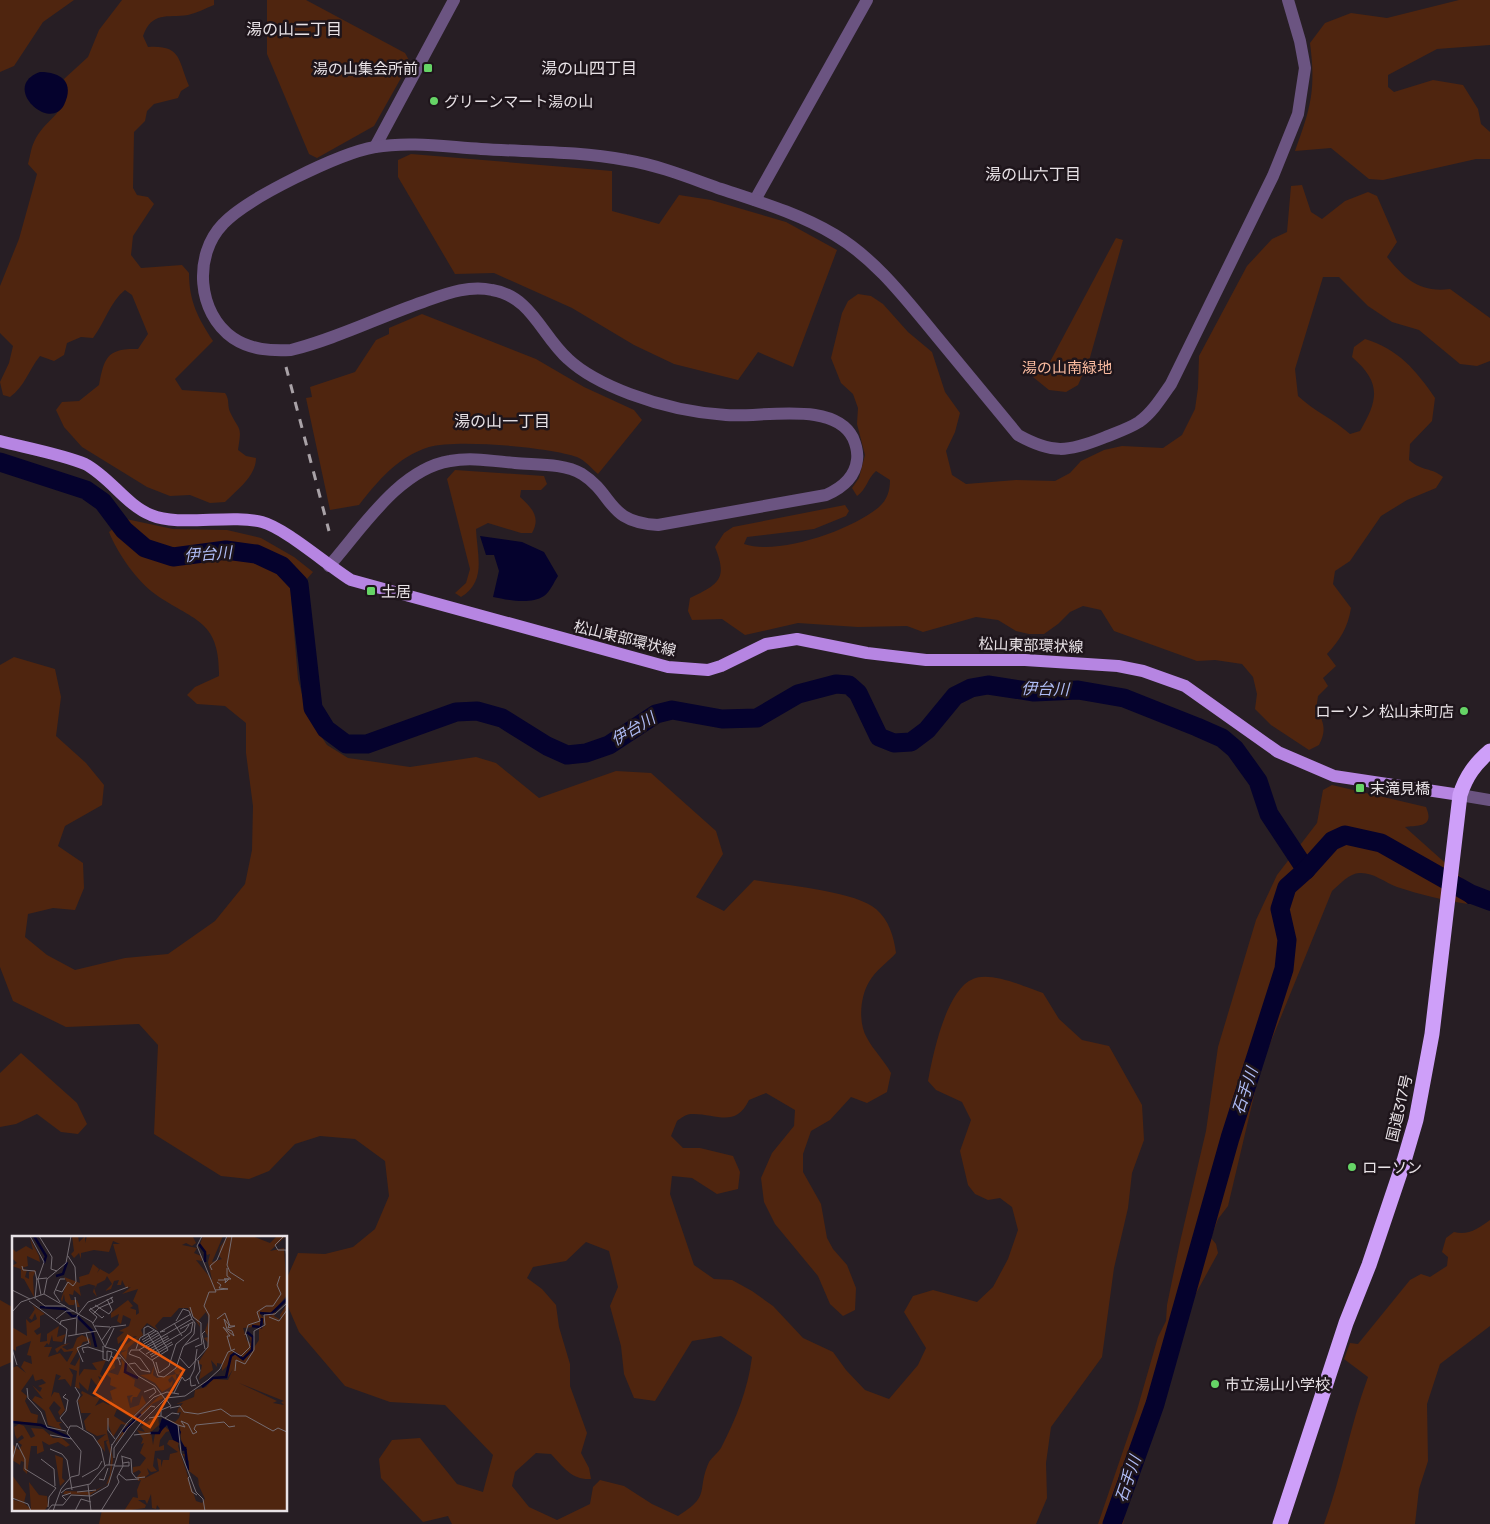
<svg xmlns="http://www.w3.org/2000/svg" width="1490" height="1524" font-family="'Space Grotesk','Noto Sans JP',sans-serif">
  <rect width="100%" height="100%" fill="#271e24"/>
  <!-- green -->
  <g fill="#4f250f" fill-rule="evenodd">
    <path d="M0 0H74L43 22 14 66 0 72Z"/>
    <path d="M122 0H214V5C206 8 197 13 188 15 167 18 152 11 143 36L148 47C181 45 178 59 189 86L181 91 178 98 154 104 147 111 145 121 134 132 133 188 137 195 148 197 154 204 133 236 131 255 141 268 182 265 189 273C189 301 198 318 213 341L175 379 182 390 225 393C230 400 227 405 230 412 240 433 242 424 238 450L246 456 256 458C256 476 237 490 225 502L210 503 190 495 170 496 147 487 82 447 64 427 56 410 62 402 79 401 99 385C104 358 107 348 138 349L148 334 132 295 125 290C110 302 105 322 93 338L81 337 67 343 64 355 54 361 40 356C28 371 25 386 10 397L3 395 0 382 9 363 13 346 0 333V286L19 239 37 174 28 164C30 157 31 148 34 142 45 117 75 110 64 79L88 57 99 30Z"/>
    <path d="M267 0H306L405 53 410 62 374 126 317 158 309 154 267 54Z"/>
    <path d="M1459 0H1490V45L1437 49 1388 75V87L1394 92 1433 80 1463 85 1478 109 1481 124 1490 132V159H1476L1383 180 1369 179 1331 148 1295 151C1311 107 1316 90 1310 43L1325 23 1351 13 1387 18Z"/>
    <path d="M411 154 612 171V211L659 224 679 195 711 200 786 222 837 250 793 367 758 352 738 380 674 364 634 345 572 308 494 273 455 274 398 177V160Z"/>
    <path d="M1302 185 1311 212 1322 219 1345 201 1368 192 1377 196 1397 242 1387 257C1405 279 1420 293 1450 289L1490 318V361L1477 366 1460 364 1419 330 1392 322 1368 306 1339 277H1323L1295 369 1298 396C1314 411 1333 419 1350 434L1360 431C1379 399 1381 382 1352 357L1354 347 1365 339C1398 349 1416 370 1435 398L1432 421 1410 444 1409 460C1423 472 1431 467 1443 477L1436 488 1407 500 1381 516 1350 561 1335 571 1333 584 1351 608C1348 627 1340 640 1327 654L1336 666 1323 678 1328 686 1318 696 1316 710C1325 722 1326 732 1319 745L1309 750 1271 725 1255 709 1257 694 1253 677 1242 664 1215 660 1197 661 1114 631 1101 610 1083 606 1070 612 1058 624 1044 634H1029L1016 631 998 620 976 617 923 632 907 626 858 627 798 623 745 635 722 619 692 620 688 611 690 598C719 584 728 579 715 547L724 533 733 527 845 505 849 511 846 516 814 529 747 537 744 544C778 556 852 530 879 507 887 500 890 491 890 480L876 471C867 479 867 489 857 496L852 488 859 478 865 455 857 424 858 408 853 394 841 383 831 358 842 313 848 301 858 294 871 296 883 304 908 332 932 352 945 392 960 413 955 432 946 451 952 475 966 484 1016 480 1055 481 1070 473 1081 461 1104 450 1122 446 1163 448 1182 435 1195 409 1198 388 1199 356 1247 266 1272 239 1287 232 1291 186Z"/>
    <path d="M1116 238 1123 240 1089 361 1078 385 1066 392 1049 390 1033 377 1034 374 1044 373Z"/>
    <path d="M422 314 536 359 584 387 634 410 642 420 598 474C592 469 585 460 577 457 549 447 457 439 429 447 397 457 378 481 359 505L330 510 306 398 312 397 310 387 355 372 376 340 389 334V328Z"/>
    <path d="M455 470 544 476 547 484 541 490H521L520 497C532 508 541 517 532 533H521L488 523 476 529C477 555 487 581 461 597L455 593 466 583 470 569 447 479Z"/>
    <path d="M126 519 173 529 227 530 261 538 294 557 313 572 291 597 298 679 308 717 327 745 348 758 410 767 476 757 496 763 539 798 616 771 651 773 716 831 723 854 696 897 724 911 754 880C783 885 855 891 876 909 889 920 894 937 896 953 888 962 875 971 869 982 860 997 858 1023 867 1038 874 1051 884 1060 891 1073L887 1092 867 1103 851 1097 830 1120 811 1131 803 1154V1172L821 1204 827 1238 833 1249 847 1265 856 1288 855 1310 843 1316 830 1304 818 1276 775 1224 764 1202 761 1178 772 1153 794 1126 795 1110 766 1093 749 1100C735 1129 716 1113 691 1114 686 1114 681 1118 677 1121L671 1136 683 1148H700L733 1156 740 1172 738 1189 717 1194 692 1178 672 1176 670 1194 694 1265 714 1279 732 1280 752 1291 773 1306 803 1338 833 1352 846 1370 865 1390 889 1399 918 1365 926 1348 904 1312 913 1296 933 1290 977 1302 993 1287 1008 1259 1018 1230 1012 1207 1000 1198 988 1200 975 1194 968 1185 960 1151 971 1120 962 1102 936 1090 928 1081C933 1054 946 990 973 979 990 971 1026 987 1043 993L1059 1019 1082 1040 1109 1046 1142 1105 1144 1140 1132 1173 1128 1208 1114 1268 1102 1357 1051 1427 1046 1463 1047 1498 1036 1524H452L448 1516 423 1522 381 1478 379 1459 392 1440 420 1438 457 1484 483 1492 493 1455 445 1405 390 1402 345 1386 299 1332 286 1302V1280L298 1253 325 1254 353 1247 375 1229 389 1196 385 1161 355 1139 320 1136 295 1144 269 1171 249 1179 221 1176 154 1134 158 1045 139 1024 66 1027 13 1001 0 967V665L14 657 55 669 61 697 56 736 86 763 104 785 102 805 65 826 58 846 83 863 84 888 75 910 53 908 28 914 25 937 47 955 75 970 125 958 168 954 215 921 245 884 252 850 253 806 246 753V723L225 706 197 704 187 695 195 687 219 676C220 619 193 621 155 594 136 580 118 554 109 532ZM586 1242 609 1251 618 1287 610 1306 621 1346 624 1374 634 1398 655 1401 692 1341 721 1336 752 1357C748 1389 736 1419 721 1448 718 1453 712 1457 709 1462 696 1491 712 1495 678 1516L652 1504 624 1486 600 1480 593 1487 590 1504 557 1520 529 1507 512 1486 515 1472 536 1453 551 1454C564 1468 572 1480 591 1479L589 1468 581 1453 587 1433 570 1386V1364L559 1327 556 1305 542 1289 527 1278 533 1267 566 1261Z"/>
    <path d="M1332 785 1426 807C1435 828 1418 825 1405 827L1471 886 1437 874 1468 904C1443 900 1421 895 1397 887 1384 882 1374 873 1361 873 1350 872 1340 884 1332 891L1261 1066 1228 1206 1218 1219 1211 1238 1216 1244 1218 1253 1188 1308 1158 1418 1128 1502 1123 1524H1098L1137 1410 1158 1337 1166 1321 1167 1305 1180 1242 1206 1131 1218 1047 1256 920 1277 875 1317 823 1323 790Z"/>
    <path d="M21 1053 77 1103 87 1124 78 1134 61 1132 37 1114 16 1124 0 1127V1073Z"/>
    <path d="M1490 1220V1326L1440 1364 1427 1404 1428 1461 1419 1489 1415 1524H1324C1342 1476 1350 1425 1368 1377L1344 1359 1350 1343 1358 1344 1410 1280 1421 1274 1430 1277 1447 1266 1448 1257 1442 1252 1446 1238 1454 1232C1468 1236 1479 1228 1490 1220Z"/>
    <path d="M0 1300 14 1308V1361L0 1367Z"/>
    <path d="M102 1510H190L189 1524H99Z"/>
  </g>
  <!-- water -->
  <g fill="#05022d">
    <path d="M40 72C61 72 75 82 64 105 49 133 0 86 40 72Z"/>
    <path d="M480 536 522 542 544 552 558 576C554 582 550 592 544 596 530 605 508 600 493 597L499 571 494 555H486Z"/>
    <path d="M1436 873C1454 880 1472 890 1490 892V911L1475 903 1468 904Z"/>
  </g>
  <g fill="none" stroke-linecap="round" stroke-linejoin="round">
    <!-- river -->
    <g stroke="#05022d" stroke-width="19">
      <path d="M0 462 86 490 103 502 124 530 145 548 173 557 226 550 256 554 282 566 299 584 313 708 326 729 346 744H367L456 712 477 711 502 718 547 746 567 755 586 753 609 745 656 714 672 710 722 719 757 718 798 694 836 684 849 685 858 693 879 737 894 743 911 742 927 730 955 696 971 688 988 685 1034 692 1078 690 1124 698 1197 727 1222 738 1235 749 1258 781 1269 814 1306 870"/>
      <path d="M1112 1524 1155 1404 1230 1138 1284 969 1287 940 1280 909 1287 887 1306 870 1332 841 1345 835 1381 843 1471 894 1490 901"/>
    </g>
    <!-- minor -->
    <g stroke="#6b5481" stroke-width="12">
      <path d="M375 147 454 0"/>
      <path d="M755 200 867 0"/>
      <path d="M329 566C361 530 399 469 450 461 471 457 493 461 515 463 536 465 563 463 582 474 615 495 606 522 658 525L826 495C842 488 855 478 857 460 858 453 856 445 853 438 834 400 762 418 726 415 693 413 662 406 630 394 609 386 585 375 568 359 542 336 531 296 492 290 468 285 446 294 423 302 379 317 336 339 291 350 271 351 251 350 233 338 197 313 193 255 223 224 247 198 340 153 375 147 410 141 447 147 481 149 529 152 578 151 626 160 658 165 690 178 721 189 760 202 800 214 835 235 875 259 904 297 933 332 962 367 990 401 1018 435 1052 454 1068 452 1103 438 1115 433 1128 429 1139 422 1152 413 1162 397 1171 384L1273 176 1298 114 1305 68 1300 41 1288 0"/>
      <path d="M1460 795 1490 800"/>
    </g>
    <!-- major -->
    <path stroke="#b685e2" stroke-width="12" d="M0 441C23 447 65 455 85 464 110 477 126 505 151 515 178 527 230 514 262 522 285 528 327 565 351 580L668 667 708 670 721 666 766 644 797 639 867 653 926 660H1025L1118 666 1143 671 1185 686 1278 752 1334 776 1460 795"/>
    <!-- highway -->
    <path stroke="#ce9ff9" stroke-width="15" d="M1280 1524 1346 1323 1369 1265 1404 1161 1416 1120 1432 1034 1460 795C1466 776 1475 764 1490 751"/>
    <!-- rail -->
    <path stroke="#a9a2a7" stroke-width="3" stroke-dasharray="9 9" stroke-linecap="butt" d="M286 367 329 531"/>
  </g>
  <!-- markers -->
  <g fill="#66d466" stroke="#1e151b" stroke-width="2">
    <rect x="423" y="63" width="10" height="10" rx="2.5"/>
    <circle cx="434" cy="101" r="5"/>
    <rect x="366" y="586" width="10" height="10" rx="2.5"/>
    <circle cx="1464" cy="711" r="5"/>
    <rect x="1355" y="783" width="10" height="10" rx="2.5"/>
    <circle cx="1352" cy="1167" r="5"/>
    <circle cx="1215" cy="1384" r="5"/>
  </g>
  <g text-anchor="middle" dominant-baseline="central" stroke-width="5" stroke-linejoin="round" paint-order="stroke">
    <!-- poi labels -->
    <g font-size="15" fill="#e8e2e6" stroke="#1e151b" text-anchor="start">
      <text x="418" y="68" text-anchor="end">湯の山集会所前</text>
      <text x="444" y="101">グリーンマート湯の山</text>
      <text x="381" y="591">土居</text>
      <text x="1454" y="711" text-anchor="end">ローソン 松山末町店</text>
      <text x="1370" y="788">末滝見橋</text>
      <text x="1362" y="1167">ローソン</text>
      <text x="1225" y="1384">市立湯山小学校</text>
    </g>
    <!-- park labels -->
    <g font-size="15" fill="#fabb9f" stroke="#1e151b">
      <text x="1067" y="367">湯の山南緑地</text>
    </g>
    <!-- street labels -->
    <g font-size="15" fill="#e8e2e6" stroke="#1e151b">
      <text transform="translate(625 638) rotate(14)">松山東部環状線</text>
      <text transform="translate(1031 645) rotate(2)">松山東部環状線</text>
      <text transform="translate(1399 1108) rotate(-77)">国道317号</text>
    </g>
    <!-- neighbourhood labels -->
    <g font-size="16" fill="#e8e2e6" stroke="#1e151b">
      <text x="294" y="29">湯の山二丁目</text>
      <text x="589" y="68">湯の山四丁目</text>
      <text x="1033" y="174">湯の山六丁目</text>
      <text x="502" y="421">湯の山一丁目</text>
    </g>
    <!-- water labels -->
    <g font-size="16" font-style="italic" fill="#afbcf5" stroke="#1e151b">
      <text transform="translate(208 554) rotate(-4)">伊台川</text>
      <text transform="translate(1045 689) rotate(1)">伊台川</text>
      <text transform="translate(633 729) rotate(-31)">伊台川</text>
      <text transform="translate(1245 1091) rotate(-72)">石手川</text>
      <text transform="translate(1128 1479) rotate(-71)">石手川</text>
    </g>
  </g>
  <!-- overview -->
  <g transform="translate(12 1236)">
    <rect width="275" height="275" fill="#271e24"/>
    <path d="M60 0H66L67 6 73 0V7L75 0H186L181 1 184 7 180 10 174 7 170 9 185 12 182 17 189 20 190 25 184 24 200 44 196 26 198 18 195 19 188 8 191 0H211L200 26 210 23 207 20 208 11 216 0H240L258 7 265 0H274L258 15 272 12 275 59 261 76 248 77 250 81 263 76 262 80 269 84 268 79 275 68V275H145L148 273 145 269 144 273 140 272 139 258 135 268 133 264H126L134 269 133 272 112 275 121 261 126 262 125 254 129 244 126 245 125 241 129 236 127 234 121 237V231L128 230 134 222 128 217 132 207 129 208 131 203 125 194 133 196 129 191 146 178 147 189 139 196 141 209 143 198 148 197 152 190 158 195 154 196 148 204 147 211 152 209V214L143 215 141 230 145 235 139 236 135 232 137 238 131 243 147 235 145 222 149 224V231L151 224H157L158 218 166 216 155 208 157 204H163L167 206 166 210 184 265 190 267 193 263 183 241 187 249 186 242 177 235V225L170 218H175L169 203 168 191 155 183 163 186 167 182 169 176 165 177 166 173 171 167 164 168 182 161 183 154 194 151 201 143 216 144 221 133 216 141 217 128 210 135V128L205 127V131L199 124 201 134 187 144 190 129 186 127 195 113 196 107 192 102 196 101 193 95 197 83 194 76 187 84 188 91 176 72H167L159 81H151L143 90 146 94 135 87 129 94 131 99 116 112 114 124 109 117 115 114 108 115 109 112 125 100 114 102 106 108 105 102 112 96 107 95 117 90 119 83 111 79 109 88 105 85 107 78 99 82V77L116 64 121 70 118 72 124 74V79L127 77 126 69 121 65 126 53 110 58 119 51 114 52 110 44 109 49H105L107 44 102 45 99 53 93 55 100 48 95 40 93 44 85 48 84 51 82 52 85 61 81 56 82 52 84 50 77 48 67 51 69 60 62 54 61 59 57 58 59 64H65L68 71H65L64 64 62 69H57L53 65 52 58 50 66 49 63 55 46 52 41 68 47 67 41 77 38 81 28 87 33 85 37 88 33 97 38 101 35 107 29 101 8H108L101 5 97 16 82 14 69 17V23L67 17 62 22 59 18 62 15ZM250 84 253 90 247 92V104L239 116 241 101 237 97 239 107 235 105 231 92 250 90ZM227 147 272 165 269 166 272 169 261 167 265 165ZM18 2 27 20 28 26 15 20 16 30 10 32 15 34 13 41 17 43V36L24 34 21 41 22 61 12 43 9 42V33L0 30 5 27 0 22V12L4 16 14 10 21 14ZM20 69 33 78 28 80V91L22 95 25 99 29 97 28 106 35 105V98L47 90 45 101 54 98 50 106 41 105 40 99 37 109 35 107 32 111H40L36 121 48 117 55 126 61 115 52 116 49 112 45 117 43 113 50 109 58 107 50 111 55 114 61 112 65 102 70 99 78 103 79 110 76 105 71 106 58 128 63 130 68 121 67 140 72 133 85 134 80 127 94 124 88 138 94 144 86 140 89 146 86 151 79 142 76 155 67 146 68 153 63 151 65 135 57 132 61 139 59 151 53 143 46 144 49 140 44 138 39 161 42 156 47 157 53 174 48 180 46 176 49 172 42 165 37 172 45 186H50L47 188 50 194 36 189 33 175 20 164 23 160 31 163 20 149 28 156 30 152 26 150 34 147 30 143 23 145 21 138 9 155 15 160 13 165 19 177 26 179 25 187 0 185V132L5 130 14 137 9 131 12 125 20 128 19 120 15 119 19 105 4 111V115L1 113 0 91 15 100 14 83 18 87 25 83 23 77 20 84 17 82 23 73ZM109 122 114 129 112 136 123 144 122 150 129 154 125 161H121L119 168 118 162 121 159 115 160 118 172 127 169 130 159 134 167 119 182 105 173 102 180 116 189 145 162 149 159 152 162 140 168 103 207 115 189 109 188 101 201 96 188 95 196 101 223 98 246 78 259 51 258 53 255 80 256 94 249 98 239 99 221 94 206 96 204 92 205 93 216 85 205 94 198 85 200 74 194 72 185 79 177H69L66 164 71 159 69 157 70 155 82 161 90 159 83 170 91 166 97 169 99 163 101 166 98 155 105 152 98 149 99 142 94 138 98 126 102 125 103 132 96 136 106 139 110 129ZM142 130 141 139 145 142 164 138 162 135 166 131 173 134 167 135 173 140 164 138 165 147 160 140 156 144 158 147 161 144 160 150 150 156 143 147 128 139 139 138ZM7 188 12 190 19 202 23 200 19 192 31 193 41 202H50L58 209 54 211 46 206 37 209 30 205 32 215 25 218V225V210H19L15 238 11 234 12 226 9 225 8 229 0 224V208L7 214 10 209 6 206 12 202 10 199 5 203 3 199 2 191ZM43 219 51 222 50 242 53 245 48 250ZM0 239 14 258 12 267 19 273 17 246 27 259 35 260 36 270 32 275H0V263L7 266 0 261Z" fill="#4f250f" fill-rule="evenodd"/>
    <path d="M150 182 165 189 169 196 167 202 175 214 170 215 169 208 161 204 155 189 149 195 147 191Z" fill="#05022d"/>
    <path fill="none" stroke="#05022d" stroke-width="2.5" d="M22 0 34 20 32 27M187 8 193 16V26M44 40 51 38 55 26M28 71 53 73 60 80H65L80 95 84 111M248 77 259 78 275 63M240 90 249 91 250 82M114 127 113 136 126 142M190 151 201 142 214 141 219 120 223 117 231 123 240 114 241 101 235 96M0 186 29 189 58 202M111 196 129 178M138 197H147L150 191M173 211 176 234"/>
    <path fill="none" stroke="#746c72" stroke-width="1" d="M18 0 32 26 26 43 29 59M27 0 40 21 39 33 45 35M220 0 215 29 218 36 232 45M272 0 263 9 266 14H274L275 23M10 30 11 34 23 35 25 44M200 34 198 30 205 24 215 0M206 44H214L213 47 217 43H212H219L215 40V32M0 54 18 63M44 54 50 56 56 46 61 50 64 46 63 31 56 20M203 54 216 53 207 52 209 49 205 46M32 58 80 86 93 111 104 114 126 140 143 150 153 163M32 58 35 43 54 27 59 0M63 61 65 77M23 63 25 43 35 42M24 63 33 70H53M17 65 55 93 53 108M48 66 42 57 48 43H53M83 69 97 78 100 74 95 63M178 71 181 81 189 87V100M78 72 90 82 92 80M77 74 101 61M77 74 85 81 81 87M0 76 9 66 32 58M81 78 87 72 101 66 99 61M257 81 267 85 275 74M44 83 54 75H62M205 83 213 77 218 90H223L216 92 217 89 212 83 215 93 220 95 222 100 211 91 218 100H215L219 114 229 120 238 111 234 98M164 85 171 73 177 75 180 83M162 87 170 100M48 89 49 85 64 82M83 90 98 91M153 95 148 96 179 78M242 95 253 89 252 79 263 78 275 67M136 98 149 120M64 99 65 80 76 66 116 51M233 99 236 89 248 85 245 76 254 70H261L269 58 265 49 268 40M56 100 85 95M132 100V92L136 90 146 96 156 114 140 124M90 104 99 91 114 89M130 104 144 95M131 106 146 97M132 108 147 99M173 109 187 102M91 110V123L97 125 99 120 102 122M93 111 102 92M183 111 190 108 189 100M134 112 156 100M0 113 5 129M124 113 128 102 142 94M193 113 190 98 193 95M136 114 157 102M72 117 70 112 76 111 92 116M134 118 173 95 177 89M138 119 160 106M139 121 161 108M167 121 177 132 196 111 197 79 192 70 197 56H204L185 10 190 0M95 124V115L100 116 99 120M186 124 188 135 184 141 187 148M71 126 65 112 77 107 74 97M144 126 147 137 157 130 164 108 179 96 181 86 168 93M117 128 123 127 129 134 138 136 128 122 117 118 119 114H127L141 125 146 140 152 141 164 132 171 111 182 98 183 87 180 83 127 114M108 129V127L106 122V121H102L104 123 106 122H109M223 135 224 124 233 128 242 114V95M184 149 179 150 178 142 182 134 185 113M63 151 68 159 65 165 71 193M15 152 16 162 29 176 35 191 54 195M132 156 142 152 144 156 137 162M162 157 170 141 173 145 178 142M54 158 51 161 56 164 54 175 48 182 56 192M158 172 168 170 172 176 186 178 209 173 219 180H234L261 195 266 192 275 196M149 180V174L159 170 154 163M96 182V194L103 203M137 182 149 180 166 189 169 217 184 256 191 263 193 275M153 182 160 177 167 178M166 189 173 191 169 185 176 188 181 198 185 196 182 193 184 189 212 186 217 191 223 190M38 199 60 203M122 199 139 197M100 209 115 187 142 161 155 156 167 158M38 213 50 218 55 224 60 254M109 220 119 223 120 237 124 242 133 241M102 222V212L116 192 139 170 143 171M29 223 42 233 43 250M0 225 5 207 13 223V233L44 252 37 261 36 271M97 229 100 208M103 230H117V226L111 227M107 238 114 244 127 243M67 239 69 215 55 197 58 190H65L81 200 89 212 93 230M178 240 176 242 180 256 185 259M70 241 86 232 90 225M87 243 92 244 96 232M76 249 79 275M65 256 84 254M49 257 54 253 78 248 94 229H103M0 262 16 268 19 275M54 264 50 260 59 257M35 275 40 269H51L59 259 79 260 96 250 106 218 128 188 154 162 173 160 196 144 208 133 216 116 223 113M41 275 49 253 59 241 67 239M63 275 69 263 79 266M89 275 107 246 105 241 111 230 110 221"/>
    <path fill="#e8590c" fill-opacity="0.15" stroke="#e8590c" stroke-width="2.5" d="M116 100 172 134 138 191 82 157Z"/>
    <rect width="275" height="275" fill="none" stroke="#e8e2e6" stroke-width="2.5"/>
  </g>
</svg>
